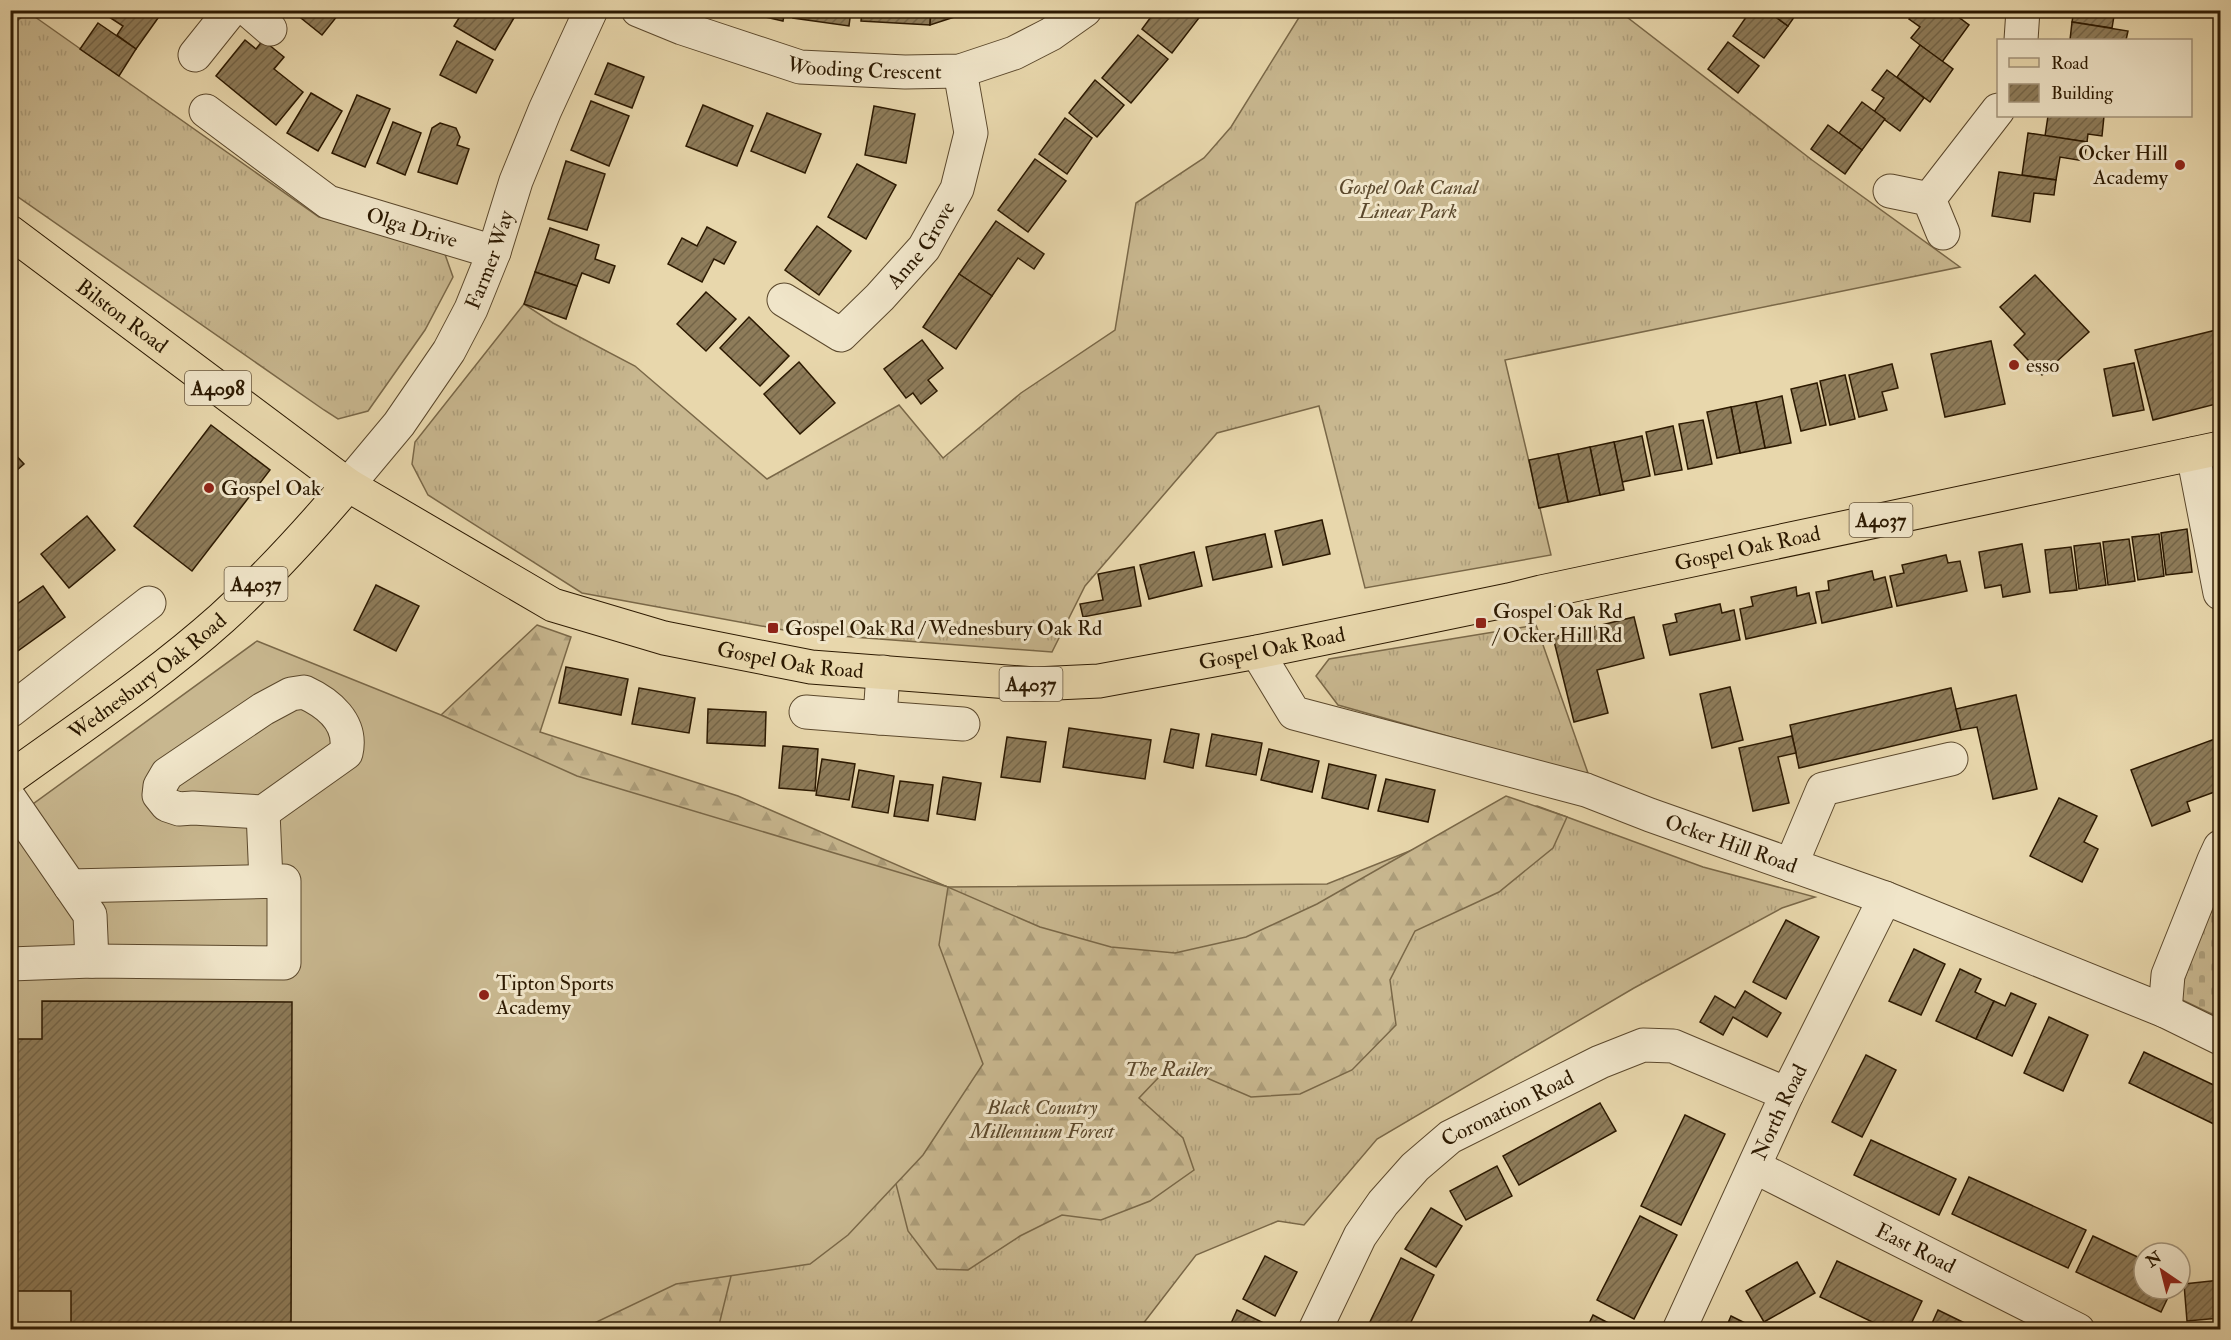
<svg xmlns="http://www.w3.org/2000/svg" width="2231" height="1340" font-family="'IM FELL Double Pica',serif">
  <defs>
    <pattern id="grass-tufts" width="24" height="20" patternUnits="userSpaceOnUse" patternTransform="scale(1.5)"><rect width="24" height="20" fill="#c8b78f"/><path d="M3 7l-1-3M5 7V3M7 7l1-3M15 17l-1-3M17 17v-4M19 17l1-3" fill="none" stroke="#ac9d7a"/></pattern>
    <pattern id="forest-firs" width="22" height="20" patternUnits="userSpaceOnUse" patternTransform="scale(1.5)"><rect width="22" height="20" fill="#c8b78f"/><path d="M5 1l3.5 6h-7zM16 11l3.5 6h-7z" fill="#ac9d7a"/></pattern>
    <pattern id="cemetery-stones" width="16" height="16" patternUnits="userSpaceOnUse" patternTransform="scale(1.5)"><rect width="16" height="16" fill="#c8b78f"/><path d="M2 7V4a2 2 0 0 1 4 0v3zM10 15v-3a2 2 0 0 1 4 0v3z" fill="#ac9d7a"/></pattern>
    <pattern id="building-hatch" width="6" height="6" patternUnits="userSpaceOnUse" patternTransform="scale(1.5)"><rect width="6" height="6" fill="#8e7c5a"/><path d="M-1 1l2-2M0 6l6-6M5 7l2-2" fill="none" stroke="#746548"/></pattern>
  </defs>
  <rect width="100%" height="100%" fill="#e8d7ac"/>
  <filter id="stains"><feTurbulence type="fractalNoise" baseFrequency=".00333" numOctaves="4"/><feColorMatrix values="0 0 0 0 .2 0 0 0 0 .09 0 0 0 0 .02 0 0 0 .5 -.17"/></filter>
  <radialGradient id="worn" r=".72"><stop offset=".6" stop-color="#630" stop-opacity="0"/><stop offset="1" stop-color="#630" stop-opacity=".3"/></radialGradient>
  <!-- grass -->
  <g fill="url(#grass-tufts)" stroke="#7a6848" stroke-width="1.5">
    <path d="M1303 11H1619L1812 160 1960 267 1505 360 1551 555 1365 588 1319 406 1217 433 1085 586 1052 652 800 633 582 593 428 495 412 464 415 442 524 304 553 323 635 366 767 479 899 405 943 458 1021 393 1115 330 1136 203 1204 158 1231 127Z"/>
    <path d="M28 12 319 217 441 243 453 277 425 330 368 411 338 419 324 410 11 192 10 27Z"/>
    <path d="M1536 625 1589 776 1338 705 1316 676 1329 659Z"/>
    <path d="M1537 806 1703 867 1815 897 1782 908 1634 988 1377 1139 1304 1225 1278 1221 1196 1255 1139 1329 291 1330 783 837 948 887 1327 884 1495 817Z"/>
  </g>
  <!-- forest -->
  <g fill="url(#forest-firs)" stroke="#7a6848" stroke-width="1.5">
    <path d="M537 625 571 637 540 732 738 796 1040 927 1111 947 1175 953 1246 937 1317 904 1506 796 1567 817 1553 848 1499 892 1415 931 1390 980 1396 1025 1352 1070 1300 1094 1251 1097 1193 1072 1160 1076 1139 1098 1183 1138 1194 1170 1150 1201 1101 1220 1062 1215 1020 1236 968 1270 937 1269 908 1231 896 1184 907 1146 676 832 441 715Z"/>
    <path d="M701 1259 731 1276 718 1329 538 1330Z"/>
  </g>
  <!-- cemetery -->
  <path fill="url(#cemetery-stones)" stroke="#7a6848" stroke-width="1.5" d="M2220 873V1018L2178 998Z"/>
  <!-- pitch -->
  <path fill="#c8b78f" stroke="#7a6848" stroke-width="1.5" d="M257 641 441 715 577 776 948 887 939 945 983 1064 923 1155 848 1235 810 1264 676 1284 582 1329 11 1330V820Z"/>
  <!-- building -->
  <g fill="url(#building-hatch)" stroke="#2c1901" stroke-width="1.5">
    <path d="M109 10H162L163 11 136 49 117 35 123 26 106 15Z"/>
    <path d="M291 10H342L322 35Z"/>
    <path d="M464 10H517L518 11 495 50 454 26Z"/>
    <path d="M752 10H785L783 21 752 14Z"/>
    <path d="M794 10H851L849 26 793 18Z"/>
    <path d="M862 10H931L930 25 861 21Z"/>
    <path d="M931 10H976L930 25Z"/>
    <path d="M1156 10H1205L1172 53 1142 29Z"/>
    <path d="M1751 10H1766L1788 26 1764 58 1733 36Z"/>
    <path d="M1766 10H1799L1788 26Z"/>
    <path d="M1915 10H1949L1969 25 1942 62 1911 38 1920 27 1909 19Z"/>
    <path d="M2074 10H2115L2112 28 2072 22Z"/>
    <path d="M2072 22 2128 31 2126 40H2070Z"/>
    <path d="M98 23 136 49 119 76 80 49Z"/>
    <path d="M1138 35 1168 59 1131 103 1102 78Z"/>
    <path d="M245 40 256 49 263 40 284 57 274 69 303 92 276 125 216 76Z"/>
    <path d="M457 41 493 60 476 93 440 75Z"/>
    <path d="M1728 42 1759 66 1738 93 1708 69Z"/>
    <path d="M1920 45 1953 69 1930 102 1897 77Z"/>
    <path d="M608 63 644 77 632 108 595 94Z"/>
    <path d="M1887 70 1924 98 1900 131 1874 112 1884 98 1872 90Z"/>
    <path d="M1095 80 1124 105 1097 137 1069 113Z"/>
    <path d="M311 93 342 111 318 151 287 133Z"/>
    <path d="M357 95 390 109 365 167 332 153Z"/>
    <path d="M591 101 629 116 609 166 571 150Z"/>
    <path d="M1862 102 1885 119 1862 150 1839 133Z"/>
    <path d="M703 105 753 126 737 166 686 146Z"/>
    <path d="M874 106 915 114 906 163 865 155Z"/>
    <path d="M767 113 821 134 805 173 751 151Z"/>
    <path d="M2048 116H2104L2102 136 2088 134 2087 142 2045 136Z"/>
    <path d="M1065 118 1092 138 1067 174 1039 154Z"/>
    <path d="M393 122 421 133 405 175 377 163Z"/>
    <path d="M440 123 456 128 460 137 457 145 469 149 457 184 418 172 432 128Z"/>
    <path d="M1828 125 1862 150 1845 174 1811 149Z"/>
    <path d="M2028 133 2087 142 2084 161 2060 157 2056 180 2022 175Z"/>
    <path d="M1035 159 1066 181 1028 232 998 210Z"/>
    <path d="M566 161 605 174 587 230 548 219Z"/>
    <path d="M857 164 896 185 866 239 828 217Z"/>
    <path d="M1999 172 2056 180 2054 195 2034 193 2030 222 1992 216Z"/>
    <path d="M996 221 1044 254 1034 269 1018 258 992 296 959 274Z"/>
    <path d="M817 226 851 251 819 295 785 270Z"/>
    <path d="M707 227 736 242 724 264 714 259 702 282 668 264 682 238 697 246Z"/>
    <path d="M550 228 599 245 595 259 615 266 609 283 582 273 577 286 535 272Z"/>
    <path d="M535 272 577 286 566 319 524 304Z"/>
    <path d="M959 274 992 296 956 349 923 327Z"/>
    <path d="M2035 275 2089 332 2042 375 2014 345 2025 334 2000 307Z"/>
    <path d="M706 292 736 319 706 351 677 324Z"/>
    <path d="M749 317 789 356 760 386 720 348Z"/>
    <path d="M2220 329V403L2153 420 2135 350Z"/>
    <path d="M922 340 943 368 928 380 937 391 921 404 913 393 906 398 884 369Z"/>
    <path d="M1991 341 2005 404 1945 417 1931 354Z"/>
    <path d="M799 362 835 403 800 434 764 394Z"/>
    <path d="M2134 363 2144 410 2113 416 2104 369Z"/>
    <path d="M1892 364 1898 388 1882 392 1887 410 1859 417 1849 375Z"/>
    <path d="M1845 375 1855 419 1830 425 1820 381Z"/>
    <path d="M1817 383 1826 425 1801 431 1791 389Z"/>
    <path d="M1782 396 1791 443 1765 448 1756 402Z"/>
    <path d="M1756 402 1765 448 1740 453 1731 407Z"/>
    <path d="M1731 407 1740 453 1717 458 1707 412Z"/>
    <path d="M1703 420 1712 464 1688 469 1679 424Z"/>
    <path d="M211 425 270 470 192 571 134 526Z"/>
    <path d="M1673 426 1682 470 1655 475 1646 432Z"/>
    <path d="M1642 436 1650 476 1622 482 1614 442Z"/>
    <path d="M1614 442 1624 490 1600 495 1590 447Z"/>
    <path d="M1590 447 1600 495 1568 502 1558 454Z"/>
    <path d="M10 449 24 464 10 476Z"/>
    <path d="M1558 454 1568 502 1539 508 1529 460Z"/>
    <path d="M87 516 115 550 69 588 41 554Z"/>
    <path d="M1322 520 1330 554 1283 565 1275 531Z"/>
    <path d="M2187 529 2192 572 2166 575 2161 533Z"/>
    <path d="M1265 534 1272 567 1213 580 1206 547Z"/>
    <path d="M2159 534 2164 576 2138 580 2132 537Z"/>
    <path d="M2129 539 2135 581 2108 585 2103 542Z"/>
    <path d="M2100 543 2106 585 2079 589 2074 546Z"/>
    <path d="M2022 544 2030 592 2003 597 2001 585 1985 588 1979 552Z"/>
    <path d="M2071 547 2077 590 2050 593 2045 550Z"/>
    <path d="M1194 552 1202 586 1149 599 1140 565Z"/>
    <path d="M1946 555 1948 563 1960 561 1967 591 1897 606 1890 576 1904 573 1902 565Z"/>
    <path d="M1134 567 1141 606 1083 617 1080 604 1103 600 1098 574Z"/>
    <path d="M1872 571 1874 580 1885 577 1892 607 1822 623 1816 592 1829 590 1828 581Z"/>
    <path d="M376 585 419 606 396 651 354 630Z"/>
    <path d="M43 586 65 617 15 653 10 646V609Z"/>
    <path d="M1796 587 1797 596 1809 593 1816 623 1746 639 1740 609 1753 606 1751 597Z"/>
    <path d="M1720 604 1722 613 1734 610 1740 640 1670 655 1663 625 1677 622 1675 614Z"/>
    <path d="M1634 617 1644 658 1597 670 1608 713 1574 722 1553 637Z"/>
    <path d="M566 667 628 679 621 715 559 703Z"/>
    <path d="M1730 687 1743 740 1712 748 1700 694Z"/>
    <path d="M639 688 695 698 689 733 632 724Z"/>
    <path d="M1951 688 1961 730 1799 768 1790 725Z"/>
    <path d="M2016 695 2037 789 1993 799 1977 727 1961 730 1956 709Z"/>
    <path d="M708 709 766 712 765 746 707 743Z"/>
    <path d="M1069 728 1151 740 1145 779 1063 767Z"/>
    <path d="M1171 729 1199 734 1193 768 1164 762Z"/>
    <path d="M1212 734 1262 743 1256 775 1206 766Z"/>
    <path d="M1792 736 1796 753 1778 757 1789 803 1753 811 1739 748Z"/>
    <path d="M1007 737 1046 742 1040 782 1001 777Z"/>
    <path d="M2220 737V790L2187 802 2190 811 2152 826 2131 770Z"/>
    <path d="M783 746 818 749 815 791 779 788Z"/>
    <path d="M1269 749 1319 761 1312 792 1261 780Z"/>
    <path d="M822 759 855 764 849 800 816 795Z"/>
    <path d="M1329 764 1376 775 1368 809 1322 798Z"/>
    <path d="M859 770 894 776 888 813 852 807Z"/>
    <path d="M943 777 981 783 975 820 937 814Z"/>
    <path d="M1386 779 1435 790 1428 822 1378 811Z"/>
    <path d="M900 781 933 785 928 821 894 816Z"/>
    <path d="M2059 798 2097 816 2084 842 2098 849 2082 882 2030 856Z"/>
    <path d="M1786 920 1819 937 1786 999 1753 982Z"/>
    <path d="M1914 949 1945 964 1921 1015 1889 1001Z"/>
    <path d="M1960 969 1981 979 1975 992 1994 1001 1976 1039 1936 1021Z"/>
    <path d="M1745 991 1781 1013 1767 1037 1733 1017 1723 1035 1700 1022 1715 996 1735 1008Z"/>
    <path d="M2011 993 2036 1004 2012 1056 1976 1039 1994 1001 2005 1006Z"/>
    <path d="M42 1001 292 1002 291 1330H71V1291H10V1039H42Z"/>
    <path d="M2049 1017 2088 1035 2063 1091 2024 1073Z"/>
    <path d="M2144 1052 2220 1088V1127L2129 1083Z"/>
    <path d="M1866 1055 1896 1070 1862 1137 1832 1122Z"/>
    <path d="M1600 1103 1616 1131 1519 1185 1503 1156Z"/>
    <path d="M1685 1115 1725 1134 1681 1225 1641 1206Z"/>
    <path d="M1871 1140 1956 1179 1939 1215 1854 1175Z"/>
    <path d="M1497 1166 1512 1196 1466 1220 1450 1191Z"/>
    <path d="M1969 1177 2086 1230 2068 1268 1952 1214Z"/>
    <path d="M1431 1208 1462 1226 1436 1267 1405 1249Z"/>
    <path d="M1640 1216 1677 1235 1634 1319 1597 1300Z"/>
    <path d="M2093 1236 2144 1260V1289H2172L2161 1312 2076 1272Z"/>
    <path d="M1265 1256 1297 1272 1275 1316 1243 1299Z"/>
    <path d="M1401 1258 1434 1275 1407 1330H1366Z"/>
    <path d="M1837 1261 1922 1301 1908 1330H1889L1820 1297Z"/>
    <path d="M1797 1262 1815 1293 1764 1322 1746 1291Z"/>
    <path d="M2220 1280V1318L2187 1321 2184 1284Z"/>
    <path d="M1237 1310 1270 1326 1268 1330H1228Z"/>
    <path d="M1938 1310 1979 1330H1929Z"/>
    <path d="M1593 1315 1622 1330H1586Z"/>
    <path d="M1731 1316 1759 1330H1725Z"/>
  </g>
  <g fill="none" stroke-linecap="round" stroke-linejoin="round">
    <defs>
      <g id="minor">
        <path d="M248 10 270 29"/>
        <path id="s1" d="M638 10 682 28 800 67 905 72 960 71 1014 53 1051 34 1085 10"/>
        <path d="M2021 40 2023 10"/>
        <path d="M195 55 231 10"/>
        <path id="s2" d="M206 111 328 202 494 252"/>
        <path d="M1890 191 1929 199 1943 233"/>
        <path d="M1929 199 1998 110"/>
        <path id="s3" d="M784 300 841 335 880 297 924 248 957 189 971 133 960 71"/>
        <path d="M2193 454 2220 593"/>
        <path id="s4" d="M348 485 399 424 449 351 471 309 494 252 516 181 545 110 591 10"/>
        <path id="s5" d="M1257 652 1294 713 1586 790 1650 815 1885 898 2165 1011 2220 1038"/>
        <path d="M304 692C328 703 353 723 346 753L263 812 193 808 179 809 167 805 159 795 160 786 167 774 263 709 291 694Z"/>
        <path d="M10 711 149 603"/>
        <path d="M806 712 880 718 883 672"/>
        <path d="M880 718 963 724"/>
        <path d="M10 799 90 915 92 961"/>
        <path d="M263 812 266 881"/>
        <path d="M1791 865 1823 789 1951 759"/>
        <path d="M10 964 92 961 284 963V881L70 886"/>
        <path d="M2165 1011 2168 975 2214 860 2220 847"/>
        <path id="s6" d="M1755 1167 2078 1330"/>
        <path id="s7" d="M1315 1330 1360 1236 1383 1203 1415 1167 1450 1137 1600 1062 1643 1045 1673 1046 1787 1094"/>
        <path id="s8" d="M1679 1330 1787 1094 1885 898"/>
      </g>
      <g id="major">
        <path id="s9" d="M10 232 348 485 553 605 664 638 811 667 1035 684 1099 681 1257 652 1509 600 1541 592 2220 448"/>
        <path id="s10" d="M10 778C82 726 156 677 222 618 267 577 308 532 348 485"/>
      </g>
    </defs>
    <!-- minor casing -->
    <use href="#minor" stroke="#5b482c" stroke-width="35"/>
    <!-- major casing -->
    <use href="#major" stroke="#2c1901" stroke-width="35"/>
    <!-- minor -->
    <use href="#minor" stroke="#f0e5c9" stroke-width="33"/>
    <!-- major -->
    <use href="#major" stroke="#e8d7ac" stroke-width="33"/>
  </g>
  <!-- markers -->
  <g fill="#8f2418" stroke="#f0e5c9" stroke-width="2">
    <circle cx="2180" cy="165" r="6"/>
    <circle cx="2014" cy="365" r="6"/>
    <circle cx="209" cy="488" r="6"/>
    <rect x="1475" y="617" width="12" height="12" rx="3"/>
    <rect x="767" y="622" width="12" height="12" rx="3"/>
    <circle cx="484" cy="995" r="6"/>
  </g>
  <g text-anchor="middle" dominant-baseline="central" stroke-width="6" stroke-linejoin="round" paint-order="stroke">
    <!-- shield labels -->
    <g fill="#f0e5c9" stroke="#67563d" stroke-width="1.5">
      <rect x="185" y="371" width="66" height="34" rx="4.5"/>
      <rect x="1849.5" y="503" width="63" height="34" rx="4.5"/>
      <rect x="224.5" y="567" width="63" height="34" rx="4.5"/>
      <rect x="999.5" y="667" width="63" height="34" rx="4.5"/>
    </g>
    <g font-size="20" font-weight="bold" fill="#2c1901">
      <text x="218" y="388">A4098</text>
      <text x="1881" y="520">A4037</text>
      <text x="256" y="584">A4037</text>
      <text x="1031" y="684">A4037</text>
    </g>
    <!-- street labels -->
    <g font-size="21" fill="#2c1901" stroke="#f0e5c9">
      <text stroke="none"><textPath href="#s1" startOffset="236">Wooding Crescent</textPath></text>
      <text stroke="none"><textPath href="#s2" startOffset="240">Olga Drive</textPath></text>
      <text stroke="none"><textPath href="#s3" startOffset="188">Anne Grove</textPath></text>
      <text stroke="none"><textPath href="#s4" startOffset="268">Farmer Way</textPath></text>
      <text stroke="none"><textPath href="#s9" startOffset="140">Bilston Road</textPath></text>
      <text stroke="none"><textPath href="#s9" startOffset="1876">Gospel Oak Road</textPath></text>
      <text stroke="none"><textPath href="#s9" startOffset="1390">Gospel Oak Road</textPath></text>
      <text stroke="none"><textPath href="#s9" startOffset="904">Gospel Oak Road</textPath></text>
      <text stroke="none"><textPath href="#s10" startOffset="171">Wednesbury Oak Road</textPath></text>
      <text stroke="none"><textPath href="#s5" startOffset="528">Ocker Hill Road</textPath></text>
      <text stroke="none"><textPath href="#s7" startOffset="303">Coronation Road</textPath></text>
      <text stroke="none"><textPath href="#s8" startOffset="240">North Road</textPath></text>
      <text stroke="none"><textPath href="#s6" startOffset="180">East Road</textPath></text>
    </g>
    <!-- poi labels -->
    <g font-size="21" fill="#2c1901" stroke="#f0e5c9" text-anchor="start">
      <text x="2168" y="153" text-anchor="end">Ocker Hill<tspan x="2168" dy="24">Academy</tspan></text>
      <text x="2026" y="365">esso</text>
      <text x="221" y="488">Gospel Oak</text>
      <text x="1493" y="611">Gospel Oak Rd<tspan x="1493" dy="24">/ Ocker Hill Rd</tspan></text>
      <text x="785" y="628">Gospel Oak Rd / Wednesbury Oak Rd</text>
      <text x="496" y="983">Tipton Sports<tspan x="496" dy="24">Academy</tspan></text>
    </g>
    <!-- park labels -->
    <g font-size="21" font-style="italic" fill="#5b482c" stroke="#f0e5c9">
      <text x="1408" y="187">Gospel Oak Canal<tspan x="1408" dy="24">Linear Park</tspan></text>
      <text x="1168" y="1069">The Railer</text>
      <text x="1042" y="1107">Black Country<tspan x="1042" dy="24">Millennium Forest</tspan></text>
    </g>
  </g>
  <!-- margin -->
  <rect width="2231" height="1340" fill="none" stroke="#e8d7ac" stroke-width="36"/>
  <rect x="12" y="12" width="2207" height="1316" fill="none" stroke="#2c1901" stroke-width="3"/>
  <rect x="18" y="18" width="2195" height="1304" fill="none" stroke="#2c1901" stroke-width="1.5"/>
  <!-- legend -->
  <rect x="1997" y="39" width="195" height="78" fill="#f0e5c9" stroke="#a29379" stroke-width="1.5"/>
  <rect x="2009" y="58" width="30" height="9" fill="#e8d7ac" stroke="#a29379" stroke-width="1.5"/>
  <text x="2051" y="69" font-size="18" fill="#2c1901">Road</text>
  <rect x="2009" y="84" width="30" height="18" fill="url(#building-hatch)" stroke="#a29379" stroke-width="1.5"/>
  <text x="2051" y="99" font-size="18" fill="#2c1901">Building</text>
  <!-- north arrow -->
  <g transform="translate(2162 1271) rotate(325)"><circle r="28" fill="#f0e5c9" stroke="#a29379" stroke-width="1.5"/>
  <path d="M0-4.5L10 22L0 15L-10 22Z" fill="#8f2418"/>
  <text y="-9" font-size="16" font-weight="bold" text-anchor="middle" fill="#2c1901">N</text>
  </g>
  <rect width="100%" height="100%" filter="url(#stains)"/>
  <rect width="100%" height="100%" fill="url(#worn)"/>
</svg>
